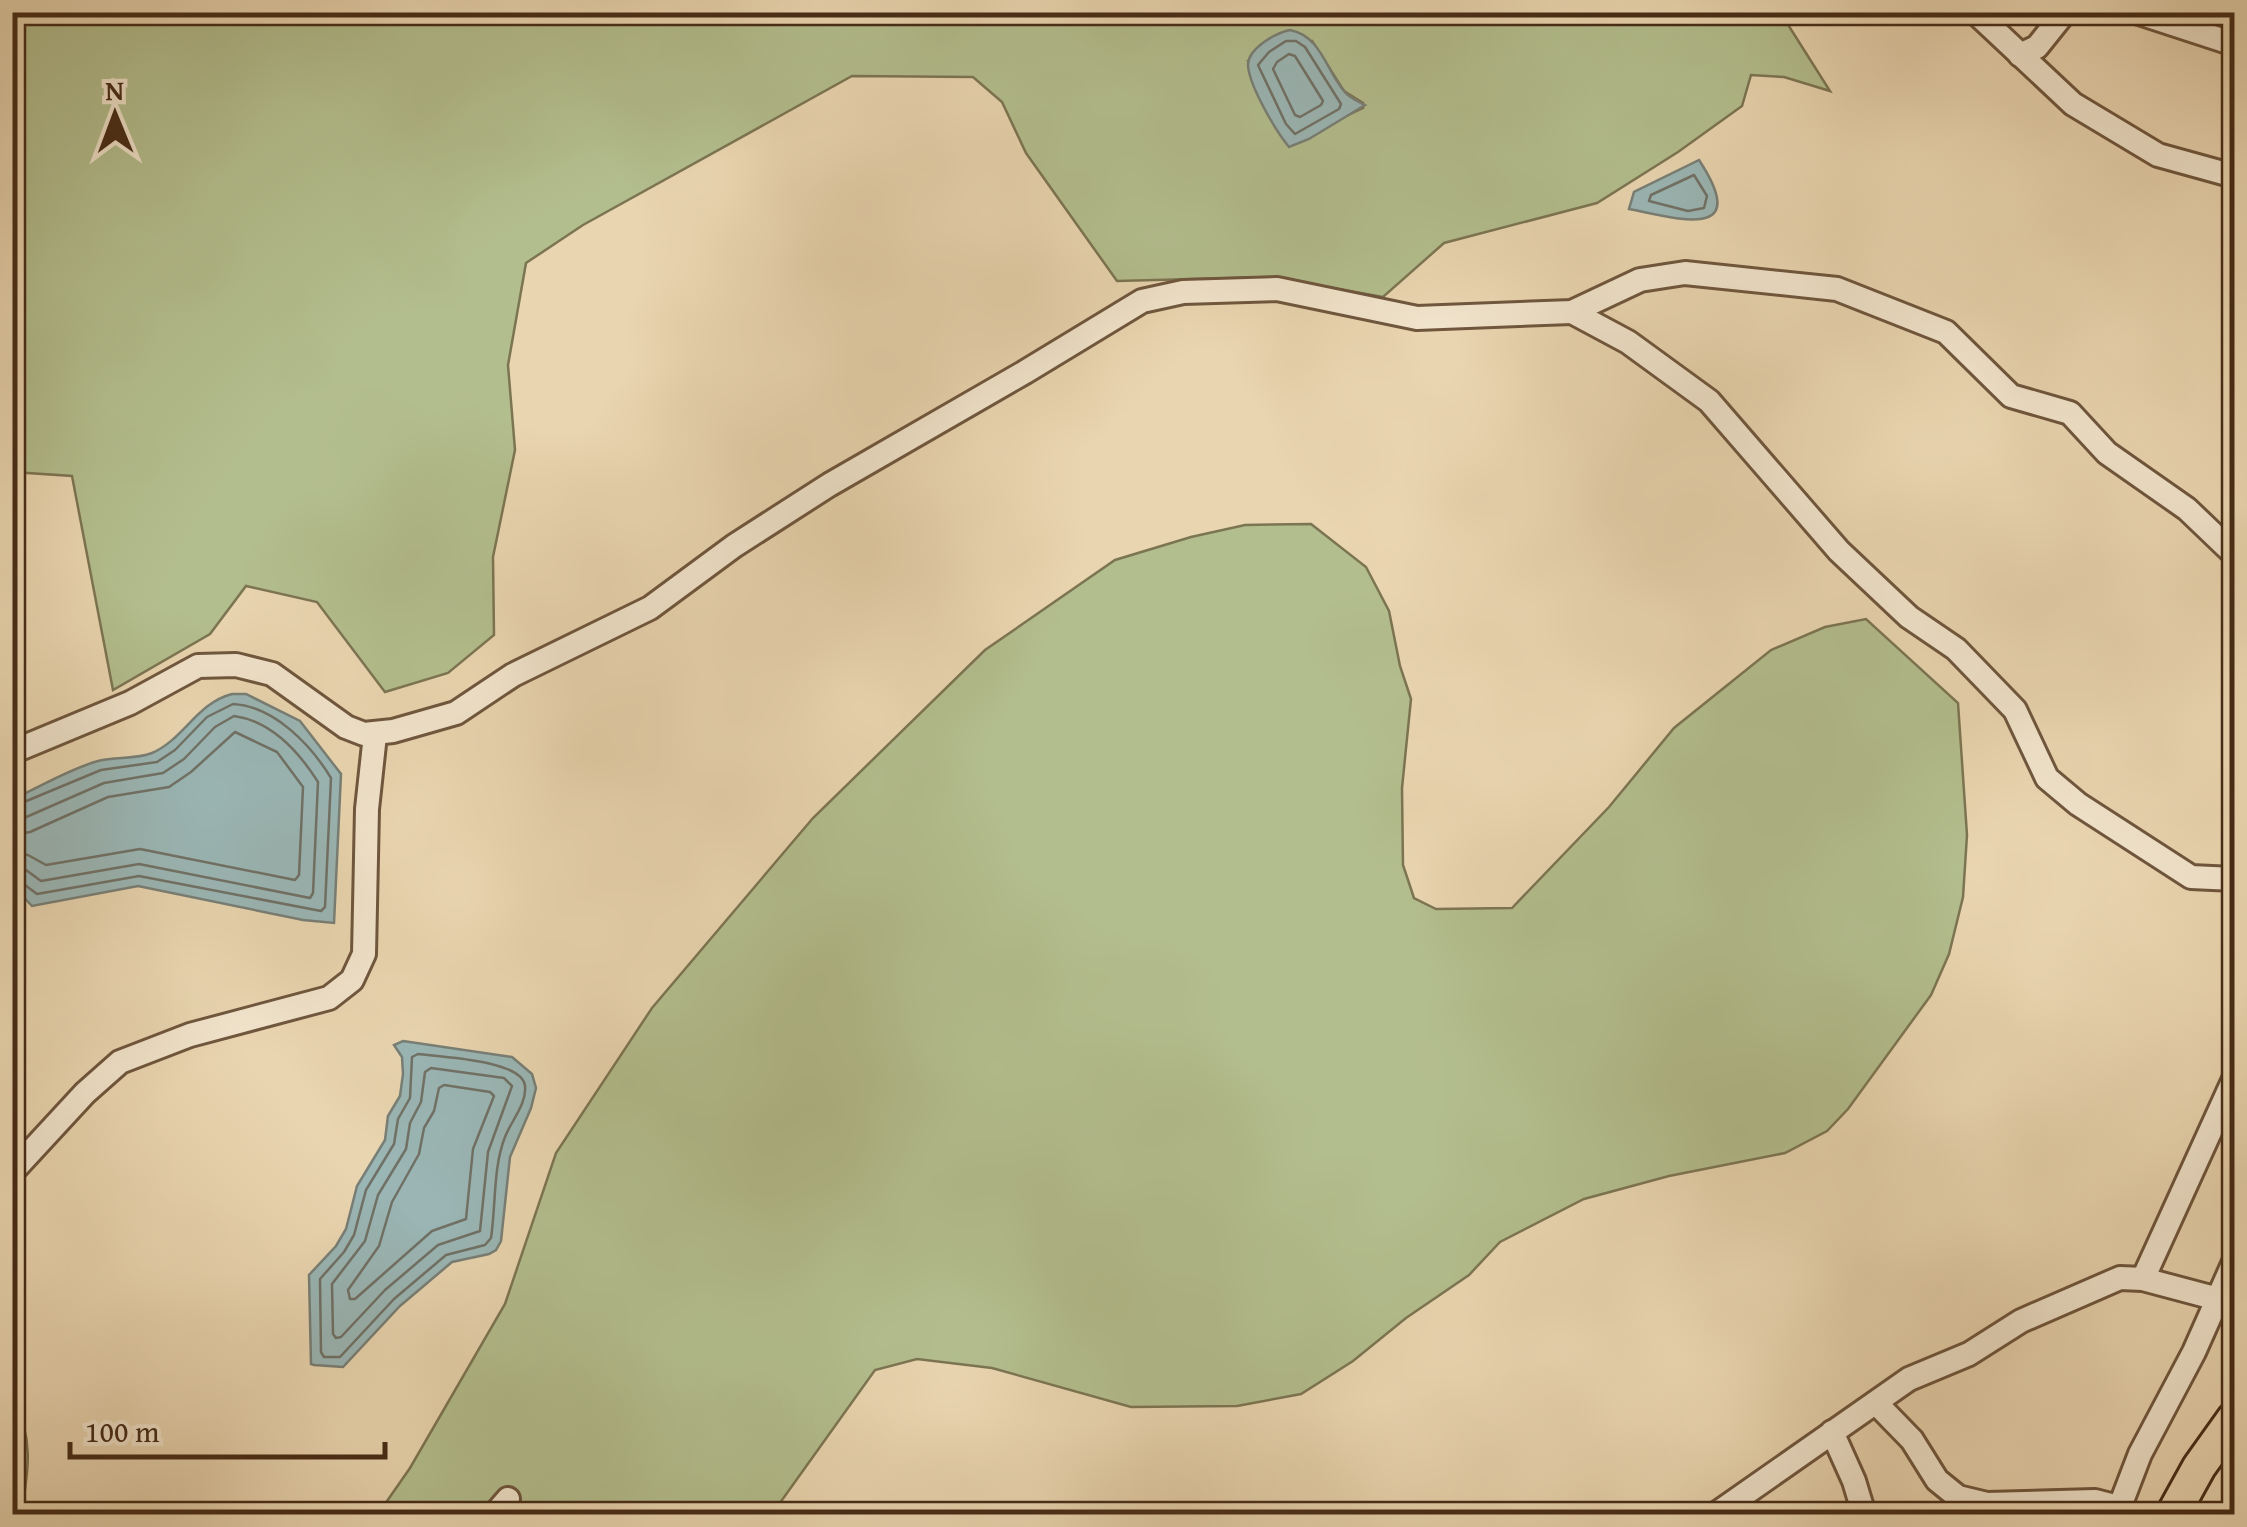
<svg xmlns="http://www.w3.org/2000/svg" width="2247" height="1527" font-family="'Gentium Book Plus',serif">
  <rect width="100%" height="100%" fill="#e9d5b0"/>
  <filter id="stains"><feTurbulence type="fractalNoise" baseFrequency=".002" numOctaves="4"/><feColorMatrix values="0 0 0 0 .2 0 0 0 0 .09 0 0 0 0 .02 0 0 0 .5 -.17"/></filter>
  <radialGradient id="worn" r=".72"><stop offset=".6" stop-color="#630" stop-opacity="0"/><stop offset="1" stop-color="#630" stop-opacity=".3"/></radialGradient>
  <!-- green -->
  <g fill="#b3be8e" stroke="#7c7552" stroke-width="2.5" fill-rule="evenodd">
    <path d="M1780 12 1830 91 1784 77 1751 75 1742 106 1678 152 1597 203 1444 243 1383 297 1271 277 1117 281 1026 153 1002 102 973 77 852 76 583 225 526 263 508 365 515 450 493 557 494 635 448 673 385 692 317 602 246 586 210 634 113 690 72 476 13 472 12 13ZM1312 41 1344 91 1363 103V108L1346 116 1255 87 1248 61Z"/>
    <path d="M1311 524 1366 567 1389 611 1400 666 1411 699 1402 788 1403 865 1414 898 1436 909 1512 908 1609 807 1674 728 1771 650 1825 627 1866 619 1958 703 1967 835 1963 897 1949 954 1931 995 1848 1109 1827 1131 1785 1153 1669 1176 1584 1199 1500 1242 1469 1275 1406 1318 1353 1361 1301 1394 1237 1406 1131 1407 992 1368 917 1359 875 1370 772 1514H378L410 1468 505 1304 556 1153 652 1008 813 818 985 650 1115 560 1191 537 1245 525Z"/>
    <path d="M12 1396C34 1437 29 1470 21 1514H13Z"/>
  </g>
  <!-- water -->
  <g fill="#9ab6b5" stroke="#787f76" stroke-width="2.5">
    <path d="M1290 30C1321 36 1326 70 1344 91 1349 98 1358 101 1365 105L1309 139 1289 147C1276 131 1249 86 1248 65 1248 48 1276 33 1290 30Z"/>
    <path d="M1699 160C1752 241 1679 219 1629 209L1634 192Z"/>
    <path d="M232 694H246L300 721 341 774 334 923 303 920 138 886 32 906 13 886V799C40 787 69 769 98 761 115 756 135 760 152 753 184 739 197 703 232 694Z"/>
    <path d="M403 1041 512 1057 532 1074 536 1088 531 1108 510 1157 501 1241 496 1250 489 1254 452 1262 400 1306 343 1367 314 1365 311 1364 309 1275 336 1246 346 1229 357 1186 385 1140 388 1116 400 1096 403 1074 402 1057 394 1045Z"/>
  </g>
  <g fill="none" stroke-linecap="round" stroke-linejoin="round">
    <!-- shore -->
    <g stroke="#707166" stroke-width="2.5">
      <path d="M1286 41H1296L1305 47 1341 104 1339 109 1295 134 1286 124 1258 65 1269 52Z"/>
      <path d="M1289 54 1295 56 1323 101 1321 105 1300 117 1295 115 1273 69 1277 62Z"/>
      <path d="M1694 175 1707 196 1704 208 1688 211 1649 201 1651 195Z"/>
      <path d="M12 807 101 770 157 762 175 750 207 717 233 704C274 706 311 745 331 778L325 907 321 911 139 876 37 894 21 882 12 880"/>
      <path d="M12 820 24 818 104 783 163 773 184 759 215 727 234 716C271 721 299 752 318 782L313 893 310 898 139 864 41 881 26 870 12 867"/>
      <path d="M12 835 30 832 108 797 169 787 191 772 235 732 277 752 303 787 299 875 295 880 140 849 46 865 28 855 12 852"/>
      <path d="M418 1054C440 1057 523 1060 525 1086 527 1104 511 1121 505 1137 493 1167 496 1205 491 1238L485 1245 446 1255 394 1299 340 1357H324L321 1352 320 1279 344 1252 354 1235 366 1190 394 1144 398 1119 410 1098 412 1057Z"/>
      <path d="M431 1068 504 1078 512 1086 488 1152 480 1231 438 1245 385 1290 341 1337 336 1338 333 1334 332 1284 365 1241 378 1195 406 1149 410 1123 421 1102 425 1072Z"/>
      <path d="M444 1085 490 1092 494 1096 473 1149 466 1219 432 1231 355 1299H350L348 1290 379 1246 392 1202 419 1154 424 1128 434 1111 439 1088Z"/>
    </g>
    <defs>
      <g id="minor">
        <path d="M1975 12 2073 104 2158 155 2234 176"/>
        <path d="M2136 12 2234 44"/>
        <path d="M2020 55 2037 47 2065 12"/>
        <path d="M1572 312 1628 342 1709 401 1839 551 1909 617 1956 649 2015 710 2047 778 2078 804 2191 877 2234 879"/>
        <path d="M12 752 130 703 198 666 236 665 272 674 346 727 364 734 393 731 456 713 513 675 650 608 734 546 829 485 1025 372 1142 301 1183 292 1277 289 1417 318 1572 312 1640 280 1685 273 1837 289 1946 332 2011 396 2070 413 2107 453 2187 509 2234 554"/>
        <path d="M12 1172 85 1093 120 1062 190 1035 329 998 352 980 364 954 367 809 375 735"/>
        <path d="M2143 1279 2234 1079"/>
        <path d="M1876 1403 1912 1440 1937 1480 1958 1497 1987 1504 2095 1501 2118 1507"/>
        <path d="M1832 1432 1854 1481 1864 1514"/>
        <path d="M495 1514 508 1499"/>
        <path d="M1716 1514 1909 1379 1969 1354 2021 1321 2120 1278 2143 1279 2218 1299"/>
        <path d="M2117 1514 2140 1454 2194 1352 2234 1262"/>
      </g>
      <path id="highway" d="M2173 1514 2199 1467 2234 1418"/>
    </defs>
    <!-- minor casing -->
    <use href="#minor" stroke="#6f563d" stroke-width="28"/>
    <!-- highway casing -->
    <use href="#highway" stroke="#462c17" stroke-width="38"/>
    <!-- minor -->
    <use href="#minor" stroke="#f1e4cc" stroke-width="22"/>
    <!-- highway -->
    <use href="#highway" stroke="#e9d5b0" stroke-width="32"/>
  </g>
  <!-- margin -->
  <rect width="2247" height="1527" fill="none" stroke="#e9d5b0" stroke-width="50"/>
  <rect x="15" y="15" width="2217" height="1497" fill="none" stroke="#462c17" stroke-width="5"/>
  <rect x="25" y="25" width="2197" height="1477" fill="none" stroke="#462c17" stroke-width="2.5"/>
  <!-- north arrow -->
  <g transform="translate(115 115) rotate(359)" stroke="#f1e4cc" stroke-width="8" paint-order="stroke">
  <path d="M0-8L18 38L0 25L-18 38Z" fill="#462c17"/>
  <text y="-15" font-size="28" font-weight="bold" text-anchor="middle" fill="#462c17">N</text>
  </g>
  <!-- scale -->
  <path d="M70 1442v15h315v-15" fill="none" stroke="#462c17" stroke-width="5"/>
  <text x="85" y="1442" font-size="30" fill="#462c17" stroke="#f1e4cc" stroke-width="8" paint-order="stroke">100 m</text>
  <rect width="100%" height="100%" filter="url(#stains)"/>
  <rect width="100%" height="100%" fill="url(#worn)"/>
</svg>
